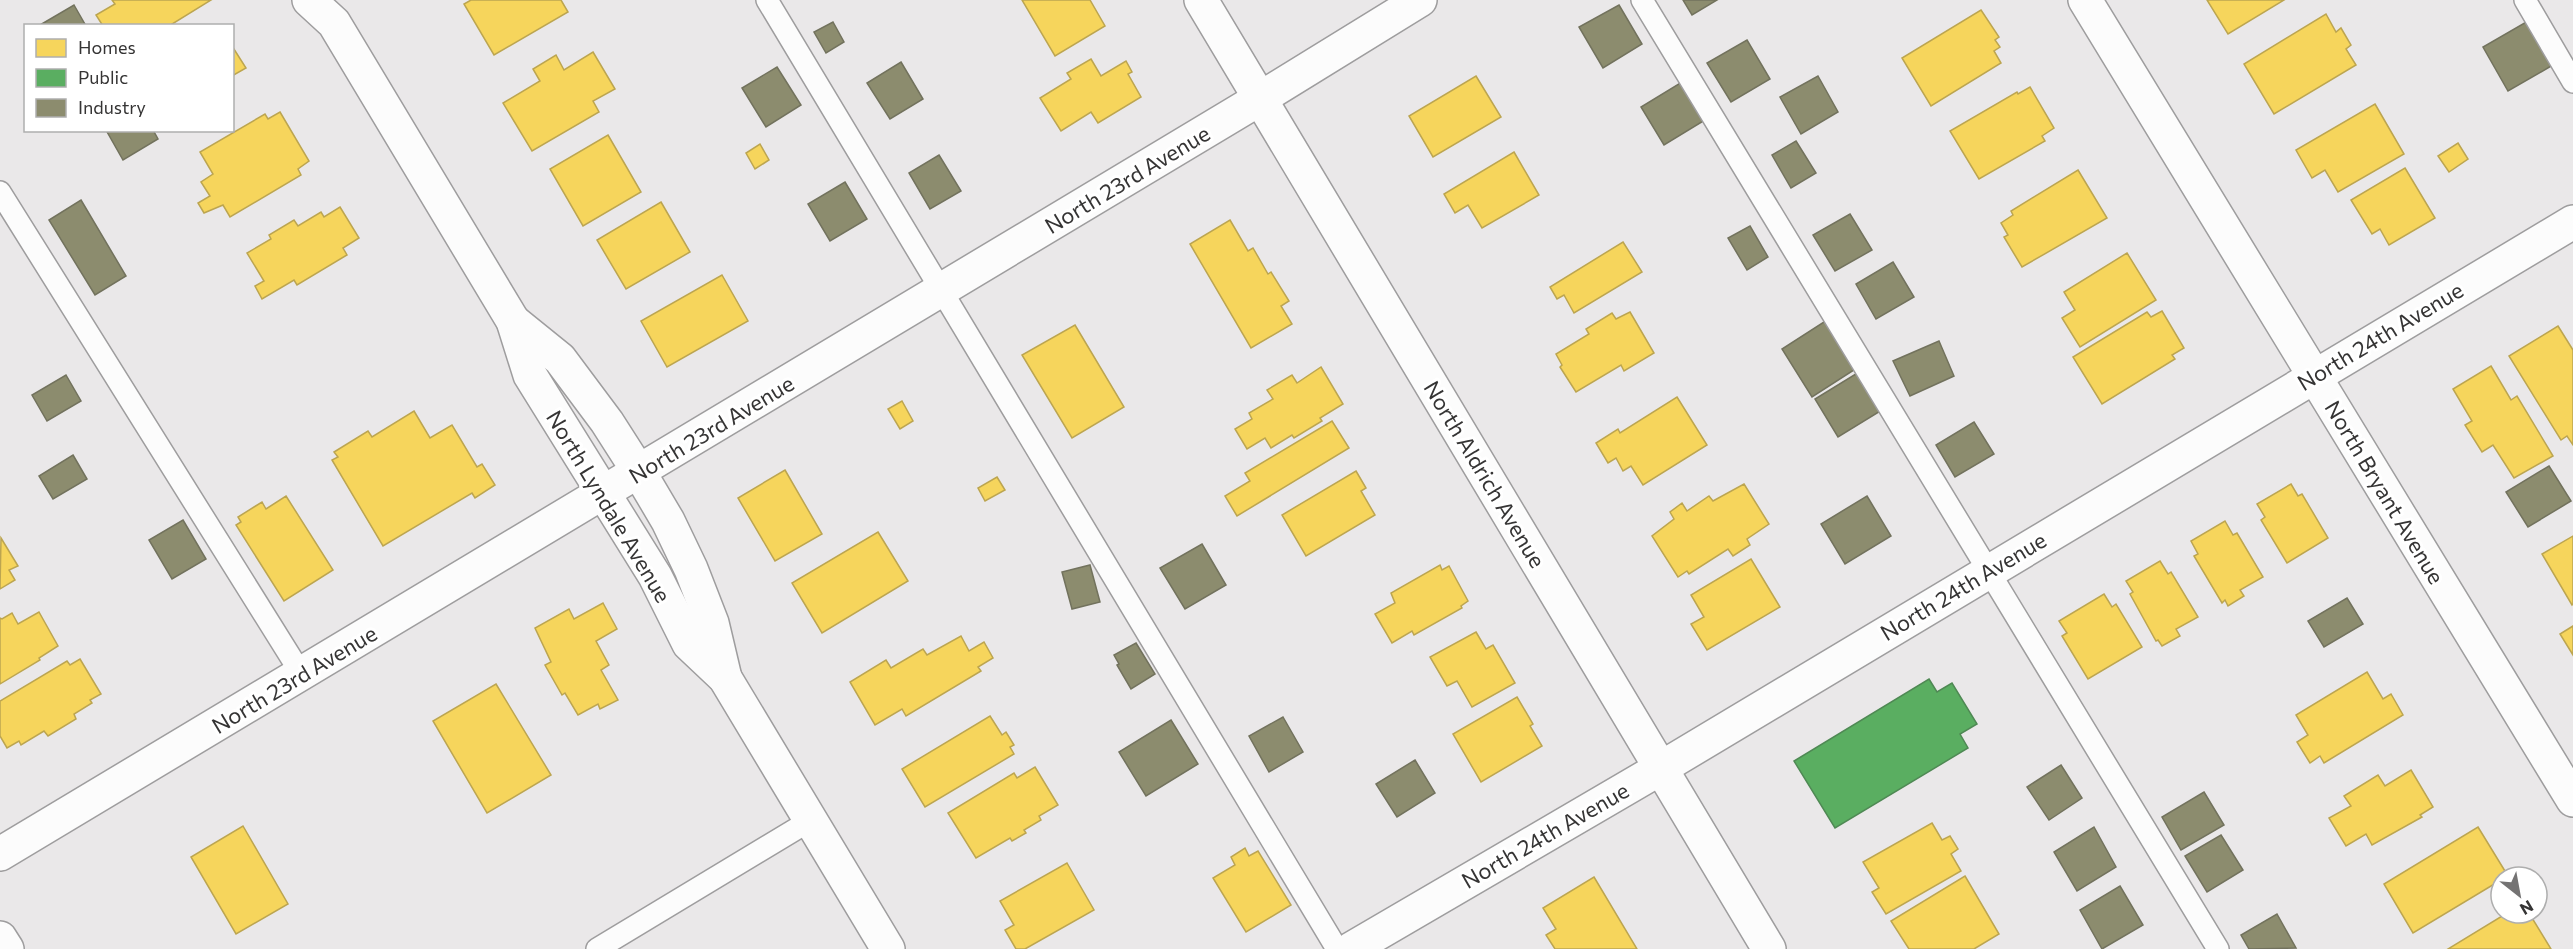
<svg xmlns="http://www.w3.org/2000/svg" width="2573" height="949" font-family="Commissioner,sans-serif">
  <rect width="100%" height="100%" fill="#eae8e9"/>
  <!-- homes -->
  <g fill="#f6d55c" stroke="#bca550" stroke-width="1.5">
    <path d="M112 0H211L169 26H103L96 15 115 4Z"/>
    <path d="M471 0H561L568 12 494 55 464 4Z"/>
    <path d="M1022 0H1090L1105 26 1055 56Z"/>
    <path d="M2207 0H2284L2228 34Z"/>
    <path d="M1981 10 1999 37 1995 40 2000 47 1994 51 2001 63 1931 106 1902 58Z"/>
    <path d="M2326 14 2336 32 2341 28 2351 45 2346 49 2356 65 2274 114 2244 64Z"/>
    <path d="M232 46 246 68 232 76Z"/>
    <path d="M593 52 615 89 593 101 599 112 532 151 503 103 540 81 533 69 556 55 564 70Z"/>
    <path d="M1091 59 1101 76 1126 61 1132 72 1128 74 1141 97 1098 123 1091 112 1061 131 1040 98 1071 79 1067 73Z"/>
    <path d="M1476 76 1501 117 1433 157 1409 116Z"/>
    <path d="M2030 87 2054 128 2042 136 2045 141 1979 179 1950 131 2017 92 2018 94Z"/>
    <path d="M2375 104 2404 154 2338 192 2325 170 2312 178 2296 150Z"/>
    <path d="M280 112 309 161 298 169 301 175 230 217 223 205 204 213 198 203 210 196 201 182 213 174 200 152 265 114 268 119Z"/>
    <path d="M608 135 641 192 583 226 550 169Z"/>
    <path d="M2458 143 2468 159 2449 172 2438 156Z"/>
    <path d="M760 144 769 160 755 169 746 153Z"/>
    <path d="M1514 152 1539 195 1482 228 1468 205 1455 213 1444 194Z"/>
    <path d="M2405 168 2435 218 2389 245 2380 229 2372 234 2351 200Z"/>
    <path d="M2078 170 2107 218 2022 267 2004 237 2008 235 2001 223 2013 215 2011 211Z"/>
    <path d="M661 202 690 252 626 289 597 240Z"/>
    <path d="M340 207 359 238 343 248 347 255 297 285 294 280 262 299 255 286 264 281 247 253 271 239 269 235 294 220 298 226 321 212 324 217Z"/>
    <path d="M1230 220 1248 251 1253 248 1268 274 1271 272 1289 301 1281 306 1292 324 1251 348 1190 244Z"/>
    <path d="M1623 242 1642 272 1574 313 1564 295 1557 299 1550 287Z"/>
    <path d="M2127 253 2156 300 2080 347 2062 318 2075 310 2064 292Z"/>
    <path d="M722 275 748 321 667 367 641 321Z"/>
    <path d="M2162 311 2184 348 2172 355 2175 359 2102 404 2073 357 2147 312 2151 317Z"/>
    <path d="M1630 312 1654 353 1624 371 1621 365 1576 392 1560 367 1562 365 1556 354 1589 334 1586 329 1612 313 1616 319Z"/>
    <path d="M1075 325 1124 407 1072 438 1022 355Z"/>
    <path d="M2558 326 2573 350V445L2567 436 2561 440 2509 356Z"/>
    <path d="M2491 366 2511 400 2517 396 2553 456 2514 478 2493 445 2482 452 2465 425 2472 421 2453 389Z"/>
    <path d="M1321 367 1343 404 1320 418 1322 421 1294 438 1292 435 1271 448 1265 438 1247 449 1235 429 1252 419 1249 413 1273 399 1267 390 1292 375 1297 383Z"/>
    <path d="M1677 397 1707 445 1643 485 1631 466 1623 471 1616 458 1608 463 1596 443 1618 429 1620 433Z"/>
    <path d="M902 401 913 421 900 429 888 409Z"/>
    <path d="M414 411 430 438 452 425 477 467 482 464 495 485 475 498 472 493 383 546 332 460 338 457 334 452 368 431 372 437Z"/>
    <path d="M1332 421 1349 448 1237 516 1225 496 1250 481 1245 473Z"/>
    <path d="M785 470 822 534 775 561 738 498Z"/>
    <path d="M1356 471 1366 488 1361 491 1375 515 1306 556 1282 515Z"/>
    <path d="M997 477 1005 490 985 501 978 488Z"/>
    <path d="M1744 484 1769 524 1747 539 1750 545 1733 556 1728 549 1689 574 1687 571 1678 577 1652 536 1674 519 1670 512 1682 503 1687 511 1709 496 1713 501Z"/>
    <path d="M2291 484 2298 496 2302 494 2328 538 2287 563 2261 520 2265 517 2257 504Z"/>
    <path d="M286 496 333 570 284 601 236 525 241 522 238 517 262 502 266 509Z"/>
    <path d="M2225 521 2233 535 2237 533 2263 577 2240 590 2244 596 2228 606 2225 600 2222 603 2194 556 2198 554 2191 541Z"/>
    <path d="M878 532 908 581 822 633 792 583Z"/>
    <path d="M2573 536V604L2572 605 2542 554Z"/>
    <path d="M1 538 18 566 9 570 15 580 0 589Z"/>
    <path d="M1751 559 1780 607 1707 650 1691 624 1704 617 1691 595Z"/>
    <path d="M2160 561 2168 574 2171 572 2198 617 2176 629 2180 636 2162 646 2158 640 2156 641 2130 594 2133 592 2126 581Z"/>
    <path d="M1440 565 1442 570 1449 566 1468 601 1461 606 1462 608 1414 635 1412 631 1392 643 1375 614 1395 603 1391 593Z"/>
    <path d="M2104 594 2112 607 2116 604 2142 647 2088 679 2062 636 2067 633 2059 621Z"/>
    <path d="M603 603 617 629 596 641 609 665 601 670 618 700 600 709 598 704 578 715 565 693 562 695 545 665 551 662 535 628 569 609 574 619Z"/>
    <path d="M39 612 58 646 39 658 40 660 0 684V618L2 619 12 613 18 624Z"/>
    <path d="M2573 626V655L2560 634Z"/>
    <path d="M1476 632 1486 649 1493 645 1515 683 1472 707 1457 681 1447 686 1430 657Z"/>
    <path d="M961 636 969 651 984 642 993 658 978 667 981 671 906 716 902 709 875 725 850 682 886 660 891 668 923 649 927 655Z"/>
    <path d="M80 659 101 694 90 700 92 703 74 714 76 719 48 736 44 731 21 745 19 741 7 748 0 736V701L67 661 70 665Z"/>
    <path d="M2367 672 2383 699 2391 694 2403 715 2324 763 2320 756 2310 763 2297 742 2308 735 2296 715Z"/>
    <path d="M496 684 551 775 487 813 433 721Z"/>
    <path d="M1517 697 1533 724 1530 726 1542 746 1481 782 1453 734Z"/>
    <path d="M990 716 1002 735 1006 732 1014 745 1010 747 1014 754 925 807 902 769Z"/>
    <path d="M1035 767 1058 805 1039 816 1041 820 1024 830 1026 833 1012 841 1010 838 976 858 948 813 1014 773 1017 778Z"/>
    <path d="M2411 770 2433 807 2420 815 2422 817 2372 845 2366 834 2346 846 2329 818 2351 806 2344 796 2378 775 2385 786Z"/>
    <path d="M1932 823 1942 840 1950 836 1958 849 1951 854 1961 871 1886 914 1872 892 1879 888 1863 862Z"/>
    <path d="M243 826 288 904 236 934 191 857Z"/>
    <path d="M2478 827 2508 876 2501 877V880L2413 933 2384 884Z"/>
    <path d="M1245 848 1249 856 1258 851 1291 905 1246 932 1213 878 1235 865 1231 857Z"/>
    <path d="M1067 863 1094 910 1025 949H1016L1005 930 1014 925 1000 901Z"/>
    <path d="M1965 876 1999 934 1974 949H1909L1891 921Z"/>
    <path d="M1594 877 1637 949H1555L1546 935 1556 929 1543 908Z"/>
    <path d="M2507 913H2529L2551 949H2448Z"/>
  </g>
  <!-- public -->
  <path fill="#5aae61" stroke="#4f8954" stroke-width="1.5" d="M1929 679 1937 692 1952 683 1977 724 1960 734 1968 748 1835 828 1794 761Z"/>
  <!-- industry -->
  <g fill="#8c8c6e" stroke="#72725d" stroke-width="1.5">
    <path d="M1683 0H1717L1692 15Z"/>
    <path d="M74 5 86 26H40V25Z"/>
    <path d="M1619 5 1642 44 1603 68 1579 27Z"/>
    <path d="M2528 21 2553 65 2508 91 2483 47Z"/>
    <path d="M833 22 844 42 826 53 814 32Z"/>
    <path d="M1747 40 1770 79 1731 102 1707 63Z"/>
    <path d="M901 62 923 99 890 119 867 83Z"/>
    <path d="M777 67 801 105 766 127 742 88Z"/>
    <path d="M1818 76 1838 112 1801 134 1780 97Z"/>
    <path d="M1682 82 1705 120 1664 145 1641 107Z"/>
    <path d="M106 130H153L158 139 123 160Z"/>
    <path d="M1796 141 1816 173 1791 188 1772 155Z"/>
    <path d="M939 155 961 191 930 209 909 173Z"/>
    <path d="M845 182 867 219 830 241 808 204Z"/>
    <path d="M81 200 126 276 95 295 49 220Z"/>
    <path d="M1850 214 1872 250 1835 271 1813 235Z"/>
    <path d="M1750 226 1768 257 1747 270 1728 238Z"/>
    <path d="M1893 262 1914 297 1876 319 1856 284Z"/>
    <path d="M1827 320 1857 368 1812 397 1782 349Z"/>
    <path d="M1939 341 1954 376 1910 396 1893 361Z"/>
    <path d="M1859 372 1882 410 1838 437 1815 399Z"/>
    <path d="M66 375 81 401 47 421 32 395Z"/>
    <path d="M1974 422 1994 454 1955 477 1936 445Z"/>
    <path d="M73 455 87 479 53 499 39 476Z"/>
    <path d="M2549 466 2571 501 2528 527 2506 492Z"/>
    <path d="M1867 496 1891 536 1845 564 1821 524Z"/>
    <path d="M183 520 206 559 172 579 149 540Z"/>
    <path d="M1202 544 1226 585 1185 609 1160 568Z"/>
    <path d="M1090 565 1100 602 1072 609 1062 572Z"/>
    <path d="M2347 598 2363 624 2324 647 2308 621Z"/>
    <path d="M1136 643 1155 674 1131 689 1117 665 1119 664 1114 655Z"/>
    <path d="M1283 717 1303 752 1269 772 1249 736Z"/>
    <path d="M1171 720 1198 764 1146 796 1119 752Z"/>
    <path d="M1415 760 1435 793 1397 817 1376 784Z"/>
    <path d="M2061 765 2082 798 2049 820 2027 787Z"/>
    <path d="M2204 792 2224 825 2181 850 2162 817Z"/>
    <path d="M2094 827 2116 867 2077 891 2054 852Z"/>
    <path d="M2221 835 2243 870 2207 892 2185 856Z"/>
    <path d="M2120 886 2143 925 2102 949 2080 910Z"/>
    <path d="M2277 914 2296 948 2249 949 2241 935Z"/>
  </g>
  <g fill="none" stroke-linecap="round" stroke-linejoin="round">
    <defs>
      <g id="lane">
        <path d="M767 0 1337 949"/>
        <path d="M1642 0 2218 949"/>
        <path d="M2525 0 2573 82"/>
        <path d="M0 192 302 675"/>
        <path d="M597 949 811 820"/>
      </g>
      <g id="street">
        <path d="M1201 0 1769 949"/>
        <path d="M2085 0 2573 800"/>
        <path d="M0 854 1261 98 1420 0"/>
        <path d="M0 938 7 949"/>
        <path d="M1351 949 1661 768 2573 222"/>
      </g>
      <g id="secondary">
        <path d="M309 0 334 23 513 321 530 375 655 576 689 644 725 678 888 949"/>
        <path d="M513 321 560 359 607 422 639 472 668 521 691 569 712 623 725 678"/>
      </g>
    </defs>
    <!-- lane casing -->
    <use href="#lane" stroke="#9e9d9e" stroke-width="24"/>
    <!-- street casing -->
    <use href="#street" stroke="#9e9d9e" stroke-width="36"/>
    <!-- secondary casing -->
    <use href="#secondary" stroke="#9e9d9e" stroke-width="36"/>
    <!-- lane -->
    <use href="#lane" stroke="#fcfcfc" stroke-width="21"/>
    <!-- street -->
    <use href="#street" stroke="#fcfcfc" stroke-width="33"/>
    <!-- secondary -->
    <use href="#secondary" stroke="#fcfcfc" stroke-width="33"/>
  </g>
  <g text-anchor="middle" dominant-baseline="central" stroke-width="6" stroke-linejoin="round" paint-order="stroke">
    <!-- street labels -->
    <g font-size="22" fill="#353434" stroke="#fff">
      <text transform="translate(1127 179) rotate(-31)">North 23rd Avenue</text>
      <text transform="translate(2380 336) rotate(-31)">North 24th Avenue</text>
      <text transform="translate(711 429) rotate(-31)">North 23rd Avenue</text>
      <text transform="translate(1485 474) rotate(59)">North Aldrich Avenue</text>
      <text transform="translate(2385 492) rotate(59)">North Bryant Avenue</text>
      <text transform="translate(609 506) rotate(59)">North Lyndale Avenue</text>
      <text transform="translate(1963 586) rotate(-31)">North 24th Avenue</text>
      <text transform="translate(294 679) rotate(-31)">North 23rd Avenue</text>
      <text transform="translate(1545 835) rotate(-30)">North 24th Avenue</text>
    </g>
  </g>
  <!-- legend -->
  <rect x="24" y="24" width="210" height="108" fill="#ffffff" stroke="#aeaeae" stroke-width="1.5"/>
  <rect x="36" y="39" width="30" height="18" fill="#f6d55c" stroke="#aeaeae" stroke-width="1.5"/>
  <text x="78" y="54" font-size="18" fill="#353434">Homes</text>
  <rect x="36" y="69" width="30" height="18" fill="#5aae61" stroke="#aeaeae" stroke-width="1.5"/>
  <text x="78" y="84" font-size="18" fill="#353434">Public</text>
  <rect x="36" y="99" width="30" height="18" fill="#8c8c6e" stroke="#aeaeae" stroke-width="1.5"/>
  <text x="78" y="114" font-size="18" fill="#353434">Industry</text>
  <!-- north arrow -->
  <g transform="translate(2519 895) rotate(149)"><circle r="28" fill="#ffffff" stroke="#aeaeae" stroke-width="1.5"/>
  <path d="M0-4.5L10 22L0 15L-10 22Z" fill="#747373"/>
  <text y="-9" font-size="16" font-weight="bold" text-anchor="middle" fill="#353434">N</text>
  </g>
</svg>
